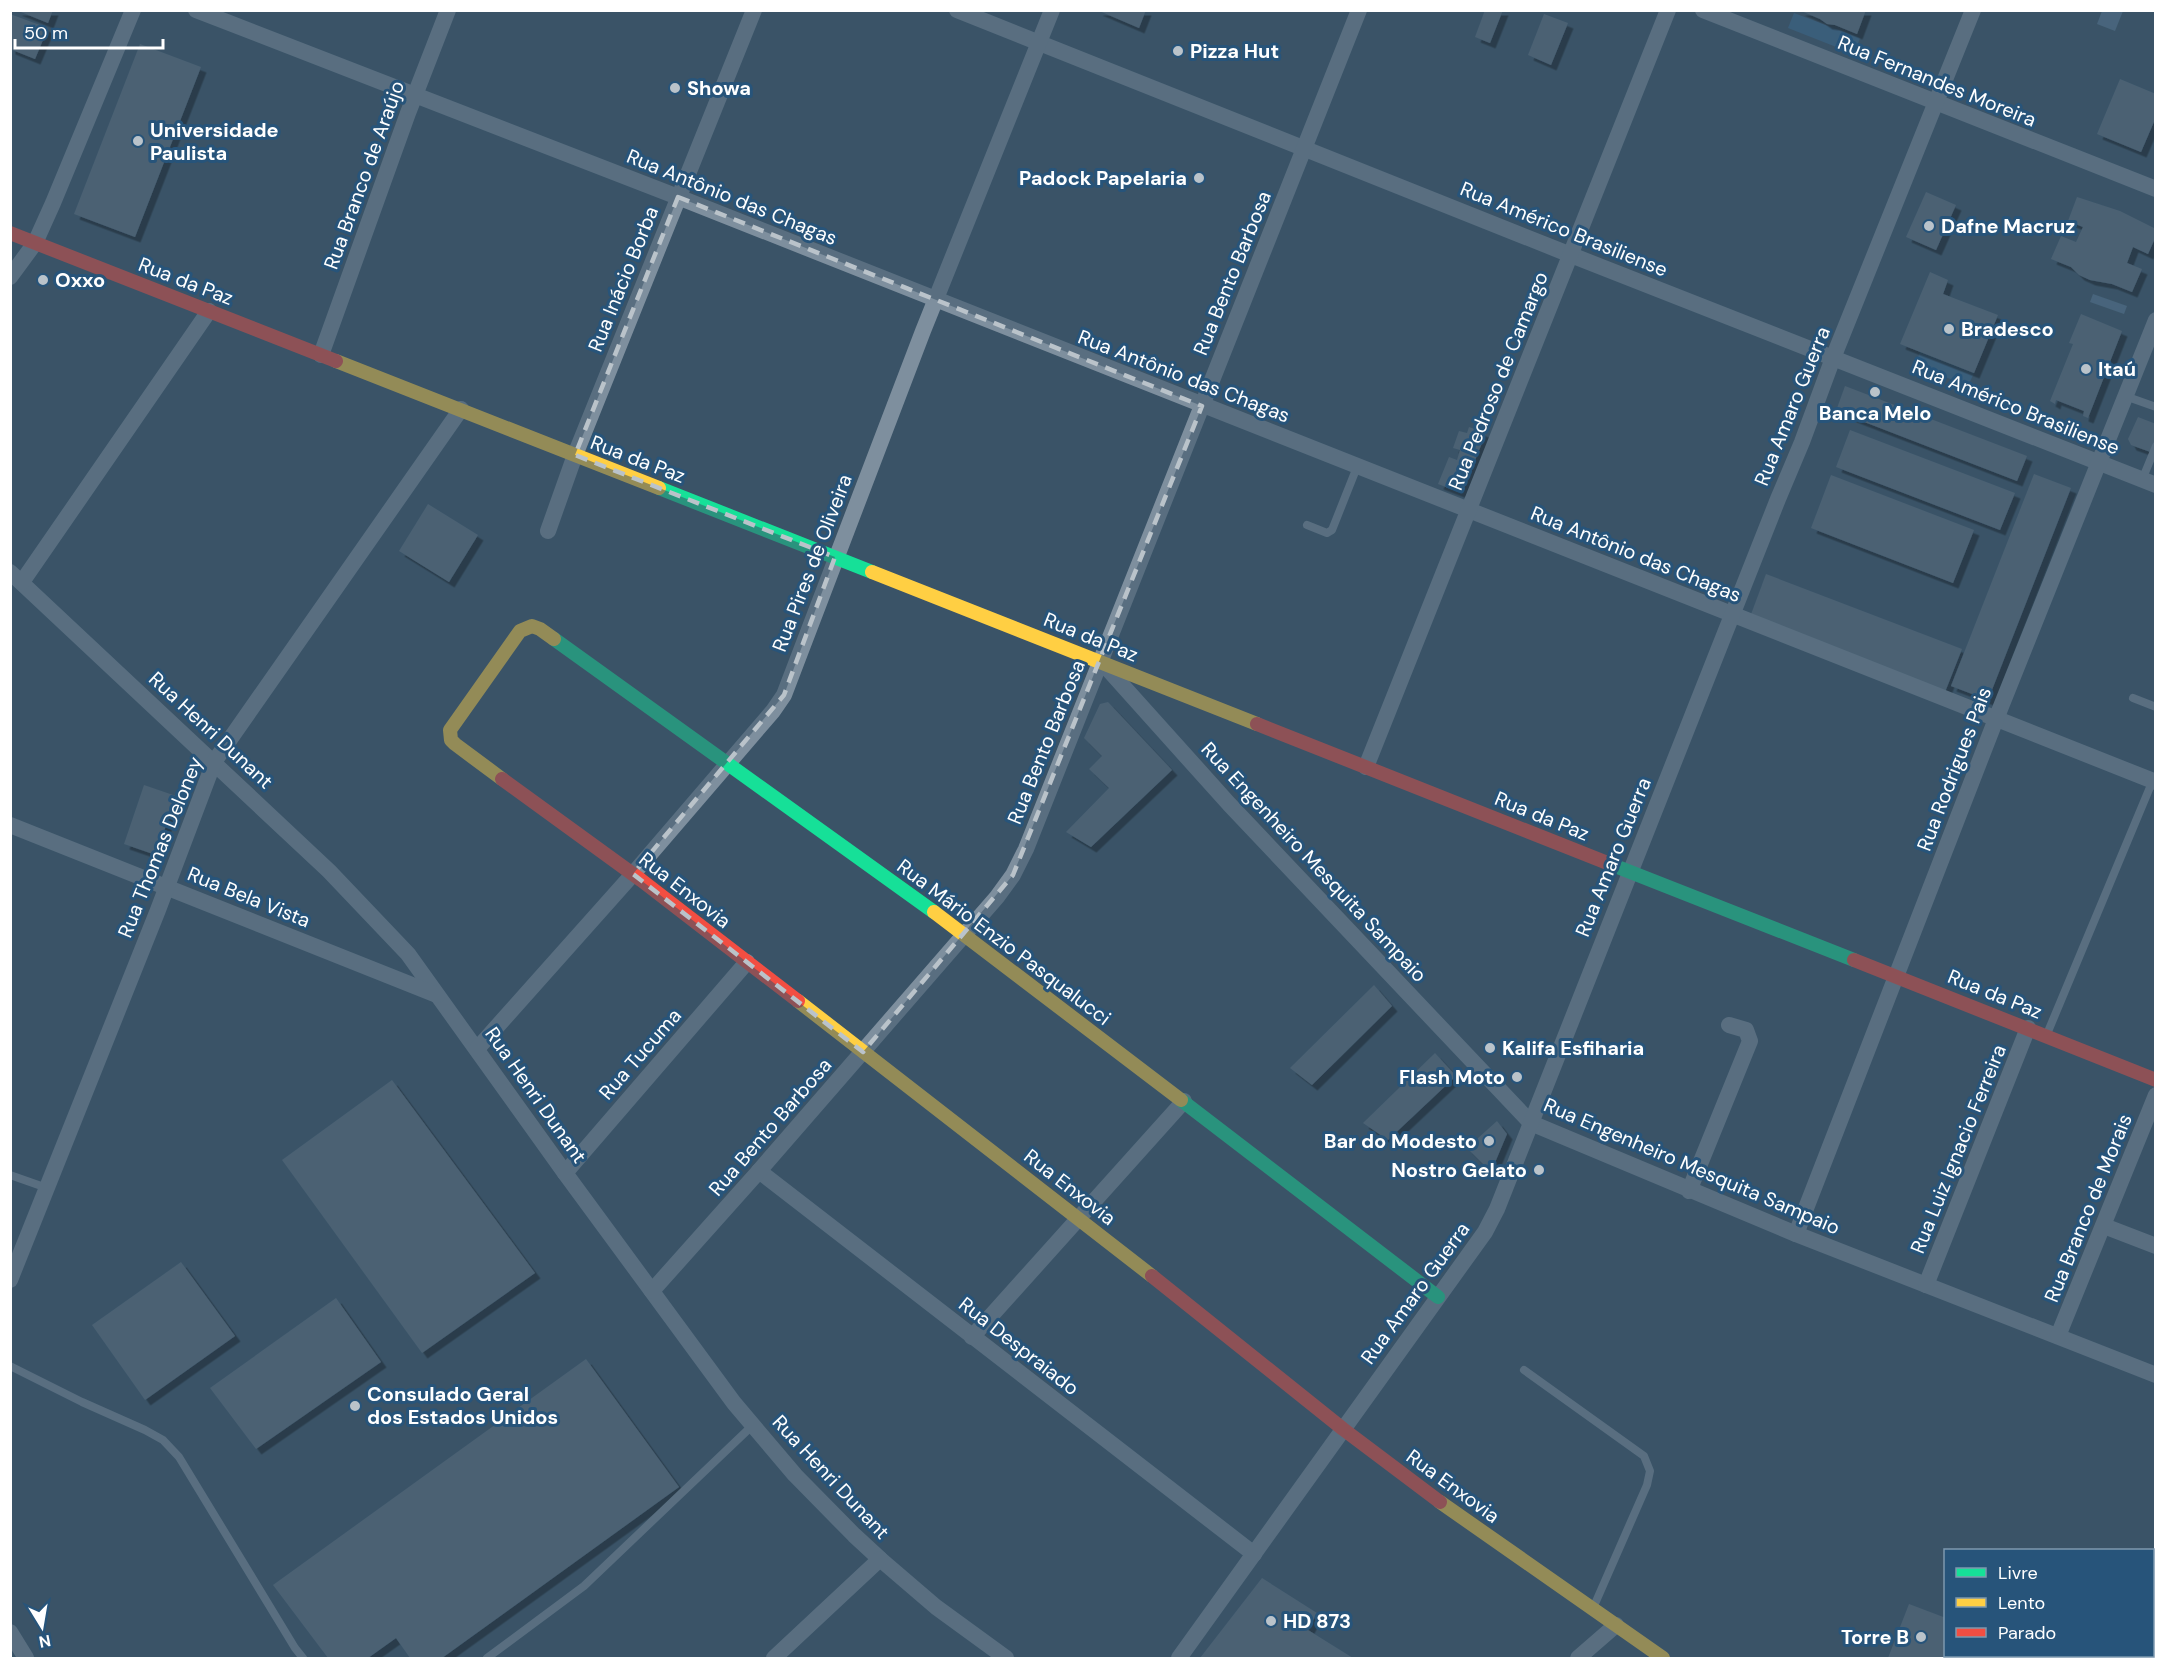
<svg xmlns="http://www.w3.org/2000/svg" width="2166" height="1669" font-family="'DM Sans',sans-serif">
  <defs>
    <filter id="shadow"><feDropShadow dx="5.5" dy="5.5" stdDeviation="0" flood-color="#0009"/></filter>
  </defs>
  <rect width="100%" height="100%" fill="#3a5367"/>
  <!-- green -->
  <g fill="#3b6a91">
    <path d="M1794 13 1860 38 1854 54 1788 28Z"/>
    <path d="M1920 352 1974 373 1968 386 1915 365Z"/>
  </g>
  <!-- water -->
  <g fill="#597994">
    <path d="M2102 11H2123L2115 31 2097 24Z"/>
    <path d="M2093 294 2127 306 2124 314 2090 302Z"/>
  </g>
  <!-- building -->
  <g fill="#5f7282" filter="url(#shadow)">
    <path d="M16 10H53L48 23Z"/>
    <path d="M1097 10H1146L1139 28Z"/>
    <path d="M1485 10H1503L1490 43 1475 37Z"/>
    <path d="M1799 10H1866L1857 34 1835 25 1827 24 1820 19Z"/>
    <path d="M10 14 48 28 35 59 10 49Z"/>
    <path d="M1544 14 1568 23 1551 65 1528 55Z"/>
    <path d="M140 44 201 67 135 237 74 214Z"/>
    <path d="M2120 79 2156 94V117L2141 152 2097 134Z"/>
    <path d="M1926 192 1956 205 1936 250 1906 237Z"/>
    <path d="M2077 197 2120 211 2156 229V236L2148 254 2133 247 2127 263 2142 269 2132 292 2112 284 2090 280 2079 275 2071 267 2051 259 2061 236 2076 242 2083 227 2068 221Z"/>
    <path d="M1930 272 1948 280 1943 294 1998 315 1974 373 1900 344Z"/>
    <path d="M2081 314 2122 331 2088 418 2083 416 2084 411 2056 400 2055 404 2050 401 2073 344 2069 343Z"/>
    <path d="M1845 386 2027 456 2017 481 1836 411Z"/>
    <path d="M2138 417 2156 424V454L2131 445 2128 439Z"/>
    <path d="M1469 427 1486 433 1463 490 1459 492 1438 484 1449 457 1457 460 1460 450 1453 448 1459 431 1467 433Z"/>
    <path d="M1850 430 2015 493 2000 530 1836 467Z"/>
    <path d="M2034 474 2071 488 1988 700 1951 686Z"/>
    <path d="M1831 475 1974 530 1953 583 1811 528Z"/>
    <path d="M428 504 478 535 449 582 399 551Z"/>
    <path d="M1766 574 1962 649 1945 692 1750 617Z"/>
    <path d="M1108 702 1172 770 1091 847 1066 832 1109 788 1089 769 1102 756 1084 738 1100 704Z"/>
    <path d="M144 785 176 796 156 855 124 844Z"/>
    <path d="M1374 985 1392 1006 1312 1085 1290 1068Z"/>
    <path d="M1435 1053 1456 1076 1388 1140 1363 1123Z"/>
    <path d="M392 1080 535 1273 422 1353 282 1160Z"/>
    <path d="M1497 1121 1507 1134 1491 1172 1467 1148Z"/>
    <path d="M181 1262 235 1336 145 1400 92 1325Z"/>
    <path d="M336 1298 381 1362 256 1449 210 1388Z"/>
    <path d="M586 1359 679 1487 442 1658H410L396 1638 368 1658H328L273 1585Z"/>
    <path d="M1262 1578 1317 1613 1308 1630 1353 1658H1200Z"/>
    <path d="M1909 1604 1946 1618V1656H2026L2025 1658H1888Z"/>
    <path d="M2155 1622 2156 1658H2141L2142 1656H2152V1629Z"/>
  </g>
  <g fill="none" stroke-linecap="round" stroke-linejoin="round">
    <!-- lane -->
    <g stroke="#7e8f9e" stroke-width="8">
      <path d="M2125 396 2156 407"/>
      <path d="M2142 480 2156 446"/>
      <path d="M1307 525 1327 533 1332 530 1357 467"/>
      <path d="M2133 698 2156 707"/>
      <path d="M2047 1034 2153 780"/>
      <path d="M10 1175 47 1188"/>
      <path d="M10 1366 82 1402 145 1430 163 1440 179 1457 295 1648 303 1658"/>
      <path d="M1524 1370 1644 1456 1650 1471 1647 1485 1594 1606"/>
      <path d="M487 1658 584 1586 753 1425"/>
    </g>
    <!-- street -->
    <g stroke="#7e8f9e" stroke-width="16">
      <path d="M196 10 678 197 2156 782"/>
      <path d="M957 10 1571 255 2156 485"/>
      <path d="M1703 10 2156 189"/>
      <path d="M10 277 35 243 53 203 133 10"/>
      <path d="M321 355 408 113 448 10"/>
      <path d="M548 531 575 455 754 10"/>
      <path d="M10 572 329 871 408 954 565 1173 734 1403 795 1475 854 1535 880 1559 936 1607 1006 1658"/>
      <path d="M22 582 209 311"/>
      <path d="M1106 667 1229 804 1531 1123 1796 1234 2156 1375"/>
      <path d="M1366 767 1668 10"/>
      <path d="M10 825 437 995"/>
      <path d="M477 1049 633 874 773 711 784 695 923 331 1052 10"/>
      <path d="M759 1171 1254 1554"/>
      <path d="M565 1173 747 962"/>
      <path d="M1689 1191 1750 1041 1746 1030 1729 1025"/>
      <path d="M2104 1226 2156 1246"/>
      <path d="M1796 1234 1996 719 2156 320"/>
      <path d="M10 1280 158 910 214 762 461 409"/>
      <path d="M1926 1285 2028 1028"/>
      <path d="M652 1291 759 1171 997 897 1013 875 1026 849 1359 10"/>
      <path d="M2058 1336 2156 1095"/>
      <path d="M972 1337 1184 1101"/>
      <path d="M10 1632 26 1658"/>
      <path d="M774 1658 880 1559"/>
      <path d="M1179 1658 1485 1232 1497 1209 1778 499 1802 442 1833 358 1973 10"/>
      <path d="M1578 1658 1616 1625"/>
    </g>
    <!-- fast -->
    <g stroke="#16e098" stroke-width="14">
      <path d="M659 488 872 572"/>
      <path d="M554 639 934 912"/>
      <path d="M1610 864 1854 960"/>
      <path d="M1181 1100 1438 1297"/>
    </g>
    <!-- slow -->
    <g stroke="#ffcf43" stroke-width="14">
      <path d="M336 361 659 488"/>
      <path d="M872 572 1257 724"/>
      <path d="M502 779 455 744 451 740 450 730 520 631 532 626 540 629 554 639"/>
      <path d="M934 912 1181 1100"/>
      <path d="M798 1001 1152 1276"/>
      <path d="M1440 1502 1663 1658"/>
    </g>
    <!-- jam -->
    <g stroke="#f24e42" stroke-width="14">
      <path d="M10 233 336 361"/>
      <path d="M1257 724 1610 864"/>
      <path d="M502 779 641 880 798 1001"/>
      <path d="M1854 960 2156 1080"/>
      <path d="M1152 1276 1343 1429 1440 1502"/>
    </g>
  </g>
  <!-- marked area -->
  <path d="M0 0H2166V1669H0ZM678 197 1202 406 1013 875 863 1052 633 874 784 695 835 557 575 455Z" fill="#3a5367" fill-opacity=".55" fill-rule="evenodd"/>
  <path fill="none" stroke="#bac3ca" stroke-width="4.5" stroke-dasharray="12 8" stroke-linejoin="round" d="M678 197 1202 406 1013 875 863 1052 633 874 784 695 835 557 575 455Z"/>
  <!-- markers -->
  <g fill="#bac3ca" stroke="#27547a" stroke-width="2">
    <circle cx="1178" cy="51" r="6"/>
    <circle cx="675" cy="88" r="6"/>
    <circle cx="138" cy="141" r="6"/>
    <circle cx="1199" cy="178" r="6"/>
    <circle cx="1929" cy="226" r="6"/>
    <circle cx="43" cy="280" r="6"/>
    <circle cx="1949" cy="329" r="6"/>
    <circle cx="2086" cy="369" r="6"/>
    <circle cx="1875" cy="392" r="6"/>
    <circle cx="1490" cy="1048" r="6"/>
    <circle cx="1517" cy="1077" r="6"/>
    <circle cx="1489" cy="1141" r="6"/>
    <circle cx="1539" cy="1170" r="6"/>
    <circle cx="355" cy="1406" r="6"/>
    <circle cx="1271" cy="1621" r="6"/>
    <circle cx="1921" cy="1637" r="6"/>
  </g>
  <g text-anchor="middle" dominant-baseline="central" stroke-width="6" stroke-linejoin="round" paint-order="stroke">
    <!-- poi labels -->
    <g font-size="20" font-weight="bold" fill="#fff" stroke="#27547a" text-anchor="start">
      <text x="1190" y="51">Pizza Hut</text>
      <text x="687" y="88">Showa</text>
      <text x="150" y="130">Universidade<tspan x="150" dy="23">Paulista</tspan></text>
      <text x="1187" y="178" text-anchor="end">Padock Papelaria</text>
      <text x="1941" y="226">Dafne Macruz</text>
      <text x="55" y="280">Oxxo</text>
      <text x="1961" y="329">Bradesco</text>
      <text x="2098" y="369">Itaú</text>
      <text x="1875" y="413" text-anchor="middle">Banca Melo</text>
      <text x="1502" y="1048">Kalifa Esfiharia</text>
      <text x="1505" y="1077" text-anchor="end">Flash Moto</text>
      <text x="1477" y="1141" text-anchor="end">Bar do Modesto</text>
      <text x="1527" y="1170" text-anchor="end">Nostro Gelato</text>
      <text x="367" y="1394">Consulado Geral<tspan x="367" dy="23">dos Estados Unidos</tspan></text>
      <text x="1283" y="1621">HD 873</text>
      <text x="1909" y="1637" text-anchor="end">Torre B</text>
    </g>
    <!-- street labels -->
    <g font-size="20" fill="#fff" stroke="#27547a">
      <text transform="translate(1937 81) rotate(22)">Rua Fernandes Moreira</text>
      <text transform="translate(364 175) rotate(-70)">Rua Branco de Araújo</text>
      <text transform="translate(732 197) rotate(22)">Rua Antônio das Chagas</text>
      <text transform="translate(1564 229) rotate(22)">Rua Américo Brasiliense</text>
      <text transform="translate(1232 273) rotate(-68)">Rua Bento Barbosa</text>
      <text transform="translate(623 279) rotate(-68)">Rua Inácio Borba</text>
      <text transform="translate(186 281) rotate(21)">Rua da Paz</text>
      <text transform="translate(1184 376) rotate(21)">Rua Antônio das Chagas</text>
      <text transform="translate(1498 381) rotate(-68)">Rua Pedroso de Camargo</text>
      <text transform="translate(1792 406) rotate(-68)">Rua Amaro Guerra</text>
      <text transform="translate(2016 407) rotate(22)">Rua Américo Brasiliense</text>
      <text transform="translate(638 459) rotate(21)">Rua da Paz</text>
      <text transform="translate(1636 554) rotate(22)">Rua Antônio das Chagas</text>
      <text transform="translate(812 563) rotate(-69)">Rua Pires de Oliveira</text>
      <text transform="translate(1091 637) rotate(22)">Rua da Paz</text>
      <text transform="translate(211 730) rotate(43)">Rua Henri Dunant</text>
      <text transform="translate(1046 742) rotate(-68)">Rua Bento Barbosa</text>
      <text transform="translate(1954 769) rotate(-69)">Rua Rodrigues Pais</text>
      <text transform="translate(1542 816) rotate(22)">Rua da Paz</text>
      <text transform="translate(160 847) rotate(-68)">Rua Thomas Deloney</text>
      <text transform="translate(1613 857) rotate(-68)">Rua Amaro Guerra</text>
      <text transform="translate(1314 862) rotate(47)">Rua Engenheiro Mesquita Sampaio</text>
      <text transform="translate(685 890) rotate(38)">Rua Enxovia</text>
      <text transform="translate(249 897) rotate(22)">Rua Bela Vista</text>
      <text transform="translate(1004 942) rotate(37)">Rua Mário Enzio Pasqualucci</text>
      <text transform="translate(1995 994) rotate(22)">Rua da Paz</text>
      <text transform="translate(640 1054) rotate(-49)">Rua Tucuma</text>
      <text transform="translate(536 1095) rotate(55)">Rua Henri Dunant</text>
      <text transform="translate(770 1127) rotate(-49)">Rua Bento Barbosa</text>
      <text transform="translate(1958 1149) rotate(-68)">Rua Luiz Ignacio Ferreira</text>
      <text transform="translate(1692 1166) rotate(23)">Rua Engenheiro Mesquita Sampaio</text>
      <text transform="translate(1070 1187) rotate(38)">Rua Enxovia</text>
      <text transform="translate(2088 1208) rotate(-68)">Rua Branco de Morais</text>
      <text transform="translate(1415 1293) rotate(-54)">Rua Amaro Guerra</text>
      <text transform="translate(1019 1346) rotate(38)">Rua Despraiado</text>
      <text transform="translate(831 1477) rotate(47)">Rua Henri Dunant</text>
      <text transform="translate(1453 1486) rotate(36)">Rua Enxovia</text>
    </g>
  </g>
  <!-- border -->
  <rect width="2166" height="1669" fill="none" stroke="#ffffff" stroke-width="24"/>
  <!-- legend -->
  <rect x="1944" y="1549" width="210" height="108" fill="#27547a" stroke="#7d98af" stroke-width="1.5"/>
  <rect x="1956" y="1568" width="30" height="9" fill="#16e098" stroke="#7d98af" stroke-width="1.5"/>
  <text x="1998" y="1579" font-size="18" fill="#ffffff">Livre</text>
  <rect x="1956" y="1598" width="30" height="9" fill="#ffcf43" stroke="#7d98af" stroke-width="1.5"/>
  <text x="1998" y="1609" font-size="18" fill="#ffffff">Lento</text>
  <rect x="1956" y="1628" width="30" height="9" fill="#f24e42" stroke="#7d98af" stroke-width="1.5"/>
  <text x="1998" y="1639" font-size="18" fill="#ffffff">Parado</text>
  <!-- north arrow -->
  <g transform="translate(42 1627) rotate(169)" stroke="#27547a" stroke-width="4.5" paint-order="stroke">
  <path d="M0-4.5L10 22L0 15L-10 22Z" fill="#ffffff"/>
  <text y="-9" font-size="16" font-weight="bold" text-anchor="middle" fill="#ffffff">N</text>
  </g>
  <!-- scale -->
  <path d="M15 39v9h148v-9" fill="none" stroke="#ffffff" stroke-width="3"/>
  <text x="24" y="39" font-size="18" fill="#ffffff" stroke="#27547a" stroke-width="4.5" paint-order="stroke">50 m</text>
</svg>
